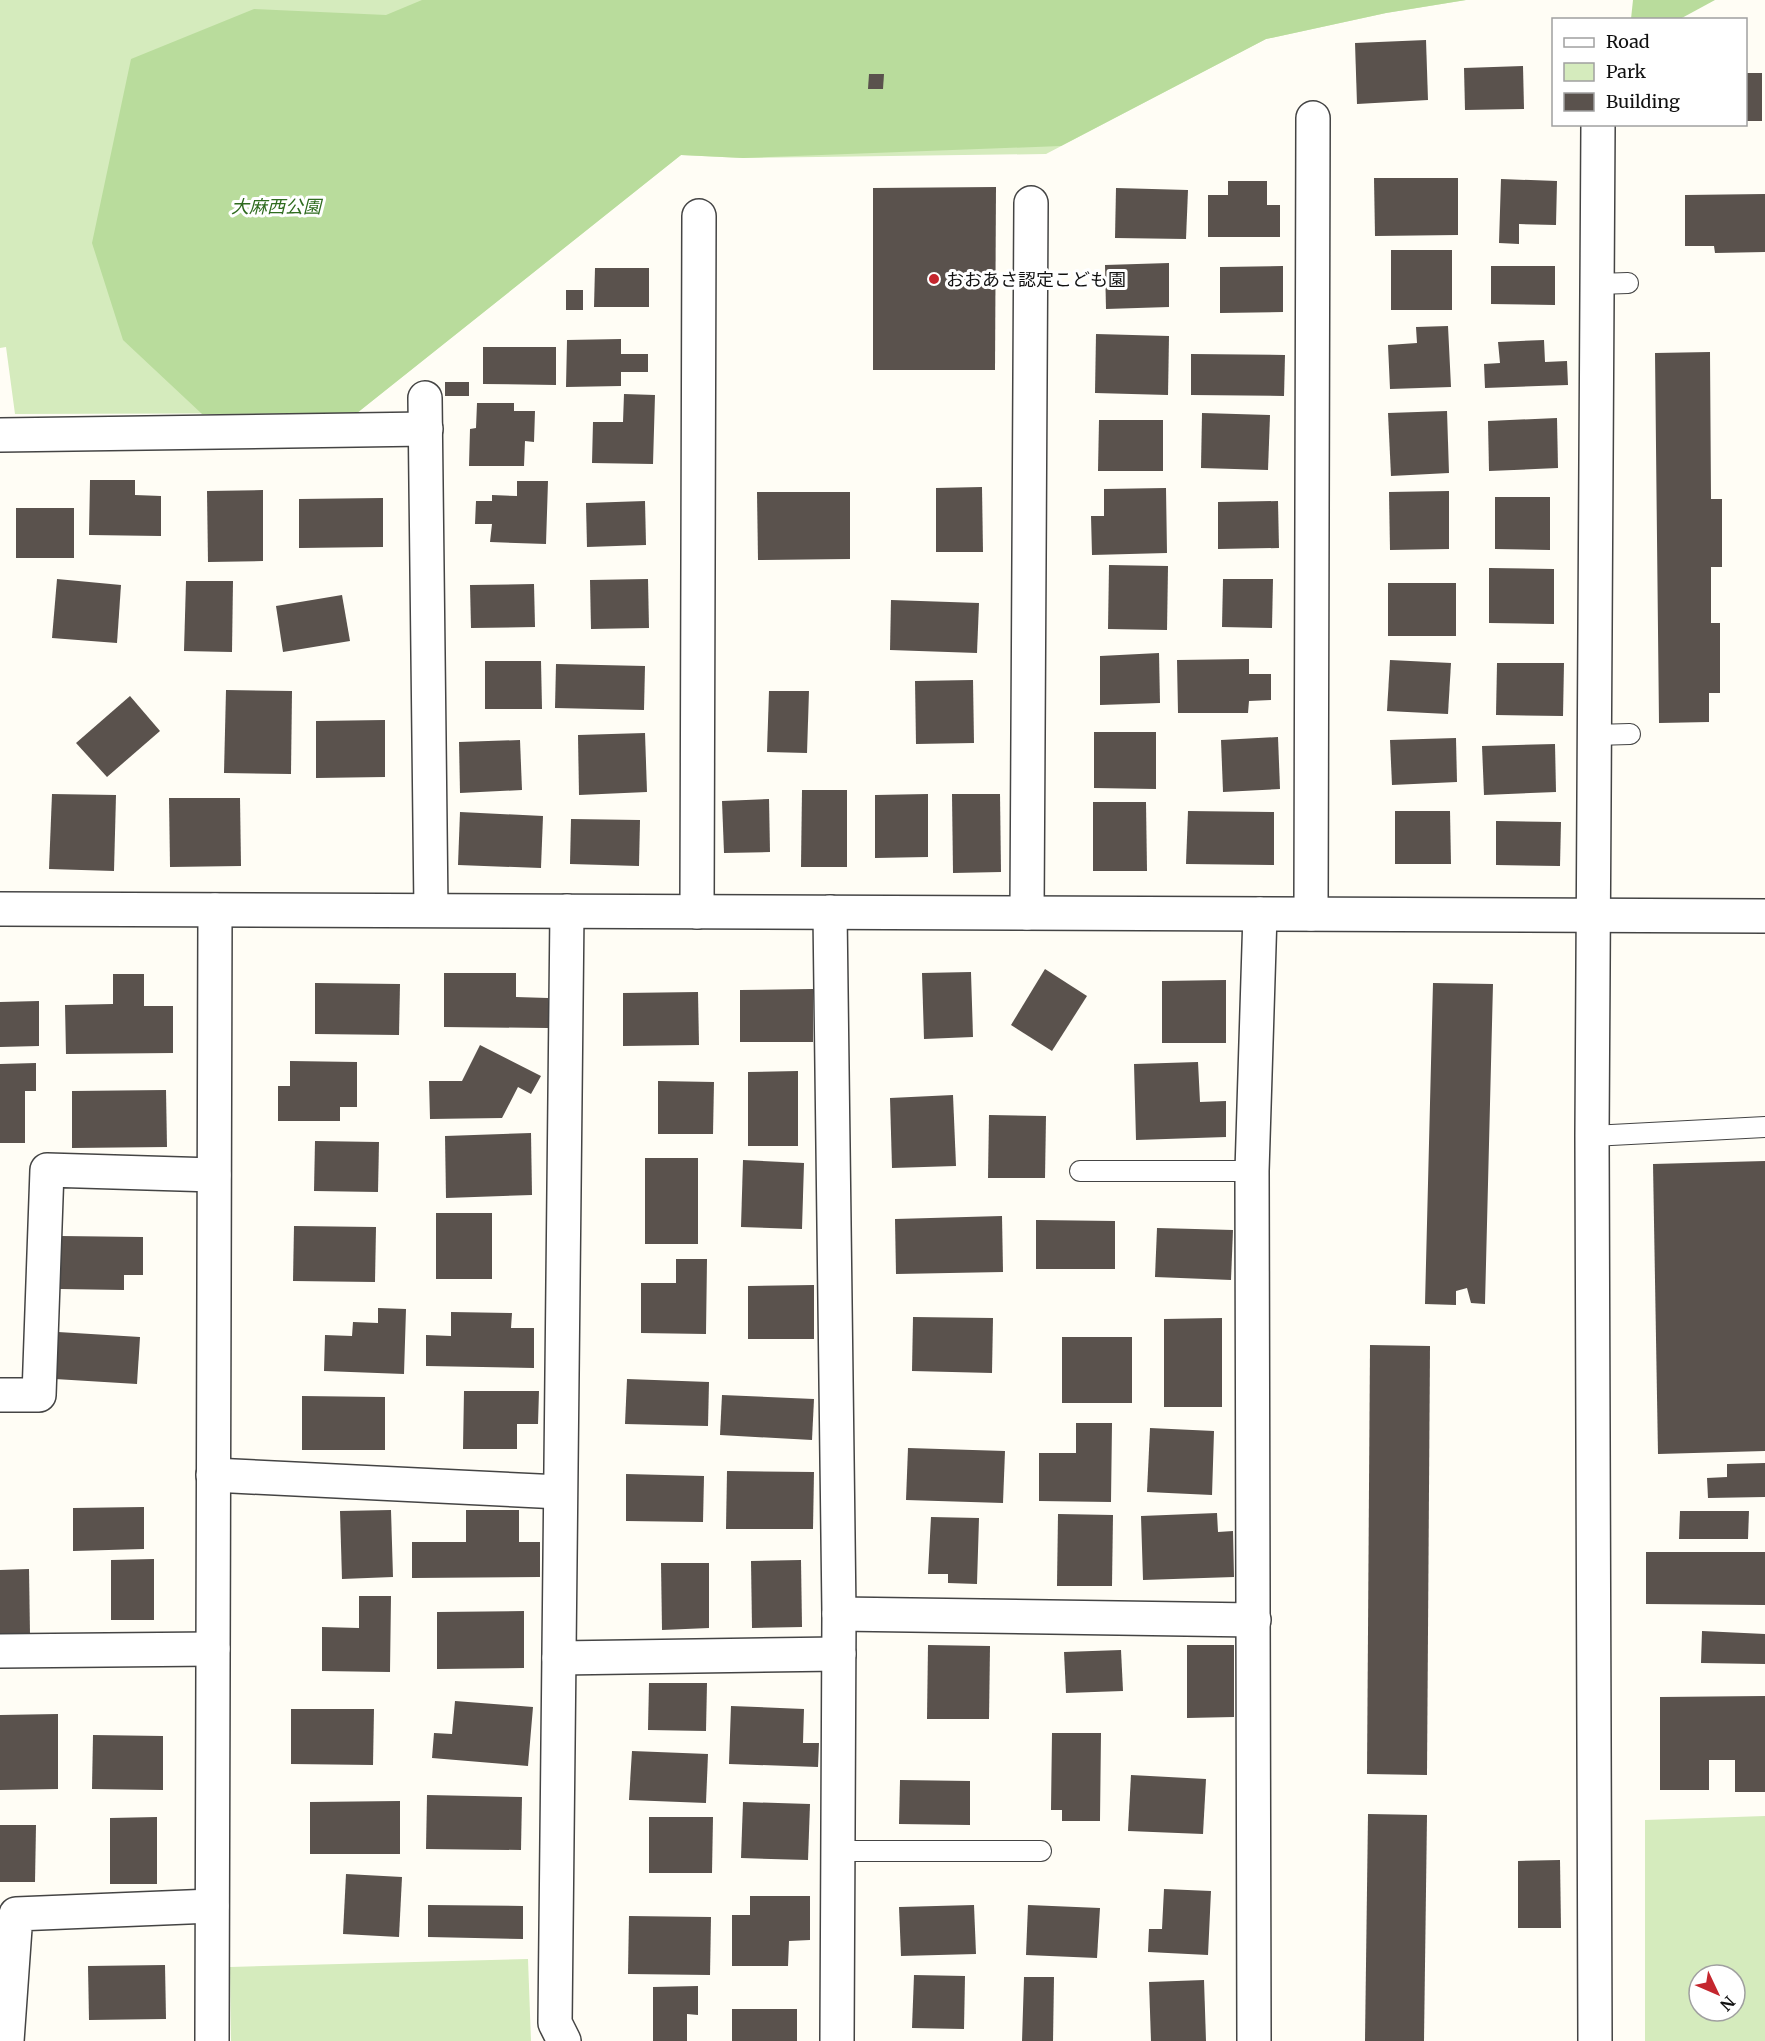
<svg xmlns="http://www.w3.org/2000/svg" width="1765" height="2041" font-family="Merriweather,'Noto Sans JP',serif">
  <rect width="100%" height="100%" fill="#fffdf5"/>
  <!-- green -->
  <g fill="#d5ebbd" fill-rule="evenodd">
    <path d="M0 0H1466L1386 13 1266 39 1046 154 743 158 681 155 357 413 15 414 6 347 0 348Z"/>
    <path d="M1765 1816V2041H1645V1820ZM1699 1975H1735V2011H1699Z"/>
    <path d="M528 1959 531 2041H231L230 1967Z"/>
  </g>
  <!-- forest -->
  <g fill="#b9dc9c">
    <path d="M422 0H1466L1386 13 1266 39 1061 146 743 158 681 155 357 413 202 414 123 340 92 243 131 59 254 9 386 15Z"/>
    <path d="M1633 0H1715L1680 19H1631Z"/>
  </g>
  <!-- building -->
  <g fill="#5a524d">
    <path d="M1426 40 1428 100 1357 104 1355 43Z"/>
    <path d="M1523 66 1524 109 1465 110 1464 68Z"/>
    <rect x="1746" y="73" width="16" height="48"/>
    <path d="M869 74H884L883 89H868Z"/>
    <path d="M1374 178H1458V235L1375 236Z"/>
    <path d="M1501 179 1557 181 1556 225 1519 224V244L1499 243Z"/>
    <path d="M1228 181H1267V205H1280V237H1208V195H1228Z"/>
    <path d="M996 187 995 370H873V188Z"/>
    <path d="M1116 188 1188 190 1186 239 1115 238Z"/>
    <path d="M1765 194V252L1715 253 1714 246H1685V195Z"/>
    <rect x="1391" y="250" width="61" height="60"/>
    <path d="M1169 263V307L1106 309 1105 265Z"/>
    <path d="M1283 266V312L1220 313V267Z"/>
    <path d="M1491 266H1555V305L1491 304Z"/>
    <path d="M595 268H649V307H594Z"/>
    <rect x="566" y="290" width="17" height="20"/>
    <path d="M1448 326 1451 387 1390 389 1388 345 1417 343 1416 327Z"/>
    <path d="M1096 334 1169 336 1168 395 1095 393Z"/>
    <path d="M621 339V354H648V372H621V386L566 387 567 340Z"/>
    <path d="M1544 340 1545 362 1567 361 1568 385 1485 388 1484 364 1500 363 1498 342Z"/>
    <path d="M483 347H556V385L483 384Z"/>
    <path d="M1710 352 1711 499H1722V567H1711V623H1720V693H1709V722L1659 723 1655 353Z"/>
    <path d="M1191 354 1285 355 1284 396 1191 395Z"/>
    <rect x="445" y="382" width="24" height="14"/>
    <path d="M624 394 655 395 653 464 592 463 593 422H623Z"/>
    <path d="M477 403H514V411H535L534 442 525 441 524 466H469L470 429 476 428Z"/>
    <path d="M1447 411 1449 473 1391 476 1388 413Z"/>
    <path d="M1202 413 1270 415 1268 470 1201 468Z"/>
    <path d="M1557 418 1558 468 1489 471 1488 421Z"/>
    <path d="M1099 420H1163V471H1098Z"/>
    <path d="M90 480H135V495L161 496V536L89 535Z"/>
    <path d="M517 481H548L546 544 490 542 492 524H475L476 501H492V495L517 496Z"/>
    <path d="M982 487 983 552H936V488Z"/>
    <path d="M1166 488 1167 553 1092 555 1091 516H1104V489Z"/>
    <path d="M263 490V561L208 562 207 491Z"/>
    <path d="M1449 491V549L1390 550 1389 492Z"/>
    <path d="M757 492H850V559L758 560Z"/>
    <path d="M1495 497H1550V550L1495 549Z"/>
    <path d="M383 498V547L299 548V499Z"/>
    <path d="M645 501 646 545 587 547 586 503Z"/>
    <path d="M1278 501 1279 548 1218 549V502Z"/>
    <rect x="16" y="508" width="58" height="50"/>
    <path d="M1109 565 1168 566 1167 630 1108 629Z"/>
    <path d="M1489 568 1554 569V624L1489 623Z"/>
    <path d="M57 579 121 585 117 643 52 638Z"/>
    <path d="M648 579 649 628 591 629 590 580Z"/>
    <path d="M1223 579H1273L1272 628 1222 627Z"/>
    <path d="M186 581H233L232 652 184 651Z"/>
    <rect x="1388" y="583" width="68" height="53"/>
    <path d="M534 584 535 627 471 628 470 585Z"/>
    <path d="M342 595 350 641 283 652 276 606Z"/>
    <path d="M891 600 979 603 977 653 890 650Z"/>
    <path d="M1159 653 1160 703 1100 705V656Z"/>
    <path d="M1249 659V674H1271V700L1249 701 1248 713H1178L1177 660Z"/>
    <path d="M1390 660 1451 663 1448 714 1387 711Z"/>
    <path d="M485 661H541L542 709H485Z"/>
    <path d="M1497 663H1564L1563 716 1496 715Z"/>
    <path d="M556 664 645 666 644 710 555 708Z"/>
    <path d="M973 680 974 743 916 744 915 681Z"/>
    <path d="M226 690 292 691 291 774 224 773Z"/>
    <path d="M769 691H809L807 753 767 752Z"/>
    <path d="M130 696 160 731 107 777 76 743Z"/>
    <path d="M385 720V777L316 778V721Z"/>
    <path d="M1094 732H1156V789L1094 788Z"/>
    <path d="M645 733 647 792 579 795 578 735Z"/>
    <path d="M1278 737 1280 789 1223 792 1221 740Z"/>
    <path d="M1456 738 1457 782 1392 785 1390 740Z"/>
    <path d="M520 740 522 790 460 793 459 742Z"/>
    <path d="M1555 744 1556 792 1484 795 1482 746Z"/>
    <path d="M802 790H847V867H801Z"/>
    <path d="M52 794 116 795 114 871 49 869Z"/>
    <path d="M928 794V857L875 858V795Z"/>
    <path d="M952 794H1000L1001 872 953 873Z"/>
    <path d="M169 798H240L241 866 170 867Z"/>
    <path d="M769 799 770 852 724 853 722 801Z"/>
    <path d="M1093 802H1146L1147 871H1093Z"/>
    <path d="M1188 811 1274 812V865L1186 864Z"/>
    <path d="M1395 811H1450L1451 864H1395Z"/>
    <path d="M460 812 543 816 541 868 458 865Z"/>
    <path d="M571 819 640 820 639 866 570 864Z"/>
    <path d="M1496 821 1561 822 1560 866 1496 865Z"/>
    <path d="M1045 969 1087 996 1052 1051 1011 1025Z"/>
    <path d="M971 972 973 1037 924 1039 922 973Z"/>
    <path d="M444 973H516V997L548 998V1028L444 1027Z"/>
    <path d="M113 974H144V1006H173V1053L66 1054 65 1005 113 1004Z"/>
    <path d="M1226 980V1043H1162V981Z"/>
    <path d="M315 983 400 984 399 1035 315 1034Z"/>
    <path d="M1433 983 1493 984 1485 1304 1471 1303 1467 1288 1456 1291V1305L1425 1304Z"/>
    <path d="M813 989V1042H740V990Z"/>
    <path d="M698 992 699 1045 623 1046V993Z"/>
    <path d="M39 1001V1046L0 1047V1002Z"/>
    <path d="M480 1045 541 1076 531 1094 518 1087 502 1118 430 1119 429 1081H462Z"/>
    <path d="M290 1061 357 1062V1107H340V1121H278V1086H290Z"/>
    <path d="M1198 1062 1200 1102 1226 1101V1137L1136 1140 1134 1064Z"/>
    <path d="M36 1063V1091H25V1143H0V1064Z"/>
    <path d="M798 1071V1146H748V1072Z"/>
    <path d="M658 1081 714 1082 713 1134H658Z"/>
    <path d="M166 1090 167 1147 72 1148V1091Z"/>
    <path d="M953 1095 956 1166 892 1168 890 1098Z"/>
    <path d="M989 1115 1046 1116 1045 1178H988Z"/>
    <path d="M531 1133 532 1195 446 1198 445 1136Z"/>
    <path d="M315 1141 379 1142 378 1192 314 1191Z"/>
    <rect x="645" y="1158" width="53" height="86"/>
    <path d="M743 1160 804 1163 802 1229 741 1227Z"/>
    <path d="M1765 1161V1451L1658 1454 1653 1164Z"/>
    <rect x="436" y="1213" width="56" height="66"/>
    <path d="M1002 1216 1003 1272 896 1274 895 1219Z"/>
    <path d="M1036 1220 1115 1221V1269H1036Z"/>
    <path d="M294 1226 376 1227 375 1282 293 1281Z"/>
    <path d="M1157 1228 1233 1230 1231 1280 1155 1277Z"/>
    <path d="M61 1236 143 1237V1275H124V1290L60 1289Z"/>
    <path d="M676 1259H707L706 1334 641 1333V1283H676Z"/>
    <path d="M814 1285V1339H748V1286Z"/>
    <path d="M378 1308 406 1309 404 1374 324 1371 325 1335 352 1336 353 1322 378 1323Z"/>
    <path d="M451 1312 512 1313 511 1328H534V1368L426 1366V1335L451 1336Z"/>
    <path d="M913 1317 993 1318 992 1373 912 1371Z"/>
    <path d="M1222 1318V1407H1164V1319Z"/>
    <path d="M58 1332 140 1337 137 1384 55 1379Z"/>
    <rect x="1062" y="1337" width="70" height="66"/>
    <path d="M1370 1345 1430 1346 1427 1775 1367 1774Z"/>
    <path d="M627 1379 709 1382 708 1426 625 1424Z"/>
    <path d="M464 1391H539L538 1424H517V1449H463Z"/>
    <path d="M722 1395 814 1399 812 1440 720 1435Z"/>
    <path d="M302 1396 385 1397V1450H302Z"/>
    <path d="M1076 1423H1112L1111 1502 1039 1501V1453H1076Z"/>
    <path d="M1150 1428 1214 1431 1212 1495 1147 1492Z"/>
    <path d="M908 1448 1005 1451 1003 1503 906 1500Z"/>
    <path d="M1765 1463V1497L1708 1498 1707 1478 1727 1477V1464Z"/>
    <path d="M727 1471 814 1472 813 1529H726Z"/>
    <path d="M626 1474 704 1476 703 1522 626 1521Z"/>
    <path d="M144 1507V1549L73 1551V1508Z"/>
    <path d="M391 1510 393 1577 342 1579 340 1511Z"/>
    <path d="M466 1510H519V1542H540V1577L412 1578V1542H466Z"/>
    <path d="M1680 1511H1749L1748 1539H1679Z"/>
    <path d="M1217 1513 1218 1532 1233 1531 1234 1577 1143 1580 1141 1516Z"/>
    <path d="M1058 1514 1113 1515 1112 1586H1057Z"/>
    <path d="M931 1517 979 1518 977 1584 948 1583V1574H928Z"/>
    <path d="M1646 1552H1765V1605L1646 1604Z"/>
    <path d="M154 1559V1620H111V1560Z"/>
    <path d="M801 1560 802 1627 752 1628 751 1561Z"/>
    <path d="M661 1563H709V1628L662 1630Z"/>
    <path d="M29 1569 30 1635H0V1570Z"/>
    <path d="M359 1596H391L390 1672 322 1671V1627L359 1628Z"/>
    <path d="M524 1611V1668L437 1669V1612Z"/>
    <path d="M1702 1631 1765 1634V1664L1701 1663Z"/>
    <path d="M928 1645 990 1646 989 1719H927Z"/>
    <path d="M1187 1645H1234V1717L1187 1718Z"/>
    <path d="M1121 1650 1123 1691 1066 1693 1064 1652Z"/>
    <path d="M649 1683H707L706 1731 648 1730Z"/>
    <path d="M1765 1696V1792H1735V1760H1709V1790H1660V1697Z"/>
    <path d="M455 1701 533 1707 528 1766 432 1758 434 1733 452 1734Z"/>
    <path d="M731 1706 804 1709 803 1743H819L818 1767 729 1764Z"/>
    <path d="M291 1709H374L373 1765 291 1764Z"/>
    <path d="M58 1714V1789L0 1790V1715Z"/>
    <path d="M1052 1733H1101L1100 1821H1062V1810H1051Z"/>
    <path d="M93 1735 163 1736V1790L92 1789Z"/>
    <path d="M632 1751 708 1754 706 1803 629 1800Z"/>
    <path d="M1131 1775 1206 1779 1203 1834 1128 1831Z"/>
    <path d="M900 1780 970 1781V1825L899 1824Z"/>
    <path d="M427 1795 522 1797 521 1850 426 1849Z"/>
    <path d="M400 1801V1854H310V1802Z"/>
    <path d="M743 1802 810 1804 808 1860 741 1858Z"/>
    <path d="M1368 1814 1427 1815 1424 2041H1365Z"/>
    <path d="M157 1817V1884H110V1818Z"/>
    <path d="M649 1817H713L712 1873H649Z"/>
    <path d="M0 1825H36L35 1882H0Z"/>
    <path d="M1560 1860 1561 1928H1518V1861Z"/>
    <path d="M346 1874 402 1877 399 1937 343 1934Z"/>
    <path d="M1164 1889 1211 1891 1208 1955 1148 1952 1149 1929H1162Z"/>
    <path d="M750 1896H810V1940L789 1941 788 1966H732V1915H750Z"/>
    <path d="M428 1905 523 1906V1939L428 1937Z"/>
    <path d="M974 1905 976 1954 901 1956 899 1907Z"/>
    <path d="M1028 1905 1100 1908 1097 1958 1026 1955Z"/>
    <path d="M629 1916 711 1917 710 1975 628 1974Z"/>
    <path d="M165 1965 166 2019 89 2020 88 1966Z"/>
    <path d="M914 1975 965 1976 964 2029 912 2028Z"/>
    <path d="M1024 1977H1054L1053 2041H1022Z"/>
    <path d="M1204 1980 1206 2041H1151L1149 1982Z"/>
    <path d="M698 1986V2015L687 2014V2041H653V1987Z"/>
    <rect x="732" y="2009" width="65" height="32"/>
  </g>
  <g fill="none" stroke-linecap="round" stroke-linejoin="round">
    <defs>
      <g id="service">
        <path d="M1598 284 1628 283"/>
        <path d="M1595 735 1630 734"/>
        <path d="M1592 1136 1765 1127"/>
        <path d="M1080 1171H1252"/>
        <path d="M838 1851H1041"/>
      </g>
      <g id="minor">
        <path d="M425 398 431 910"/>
        <path d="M0 435 426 429"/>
        <path d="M0 909 1765 916"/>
        <path d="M697 912 699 216"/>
        <path d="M830 912 839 1614 837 2041"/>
        <path d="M1027 913 1031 203"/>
        <path d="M1311 914 1313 118"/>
        <path d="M0 1395H39L47 1170 214 1175"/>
        <path d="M213 1475 560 1492"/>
        <path d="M839 1614 1254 1620"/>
        <path d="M0 1651 213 1649"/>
        <path d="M559 1658 839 1654"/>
        <path d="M7 2041 16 1914 212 1906"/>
        <path d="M212 2041 215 910"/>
        <path d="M564 2041 555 2023 567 911"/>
        <path d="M1254 2041 1252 1171 1260 914"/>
        <path d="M1595 2041 1592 1136 1598 124"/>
      </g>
    </defs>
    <!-- service casing -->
    <use href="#service" stroke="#444" stroke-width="22"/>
    <!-- minor casing -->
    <use href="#minor" stroke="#444" stroke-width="36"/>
    <!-- service -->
    <use href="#service" stroke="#fff" stroke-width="20"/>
    <!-- minor -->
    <use href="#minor" stroke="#fff" stroke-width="33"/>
  </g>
  <!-- markers -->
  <circle fill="#c4262e" stroke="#fff" stroke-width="2" cx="934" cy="279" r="6"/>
  <g text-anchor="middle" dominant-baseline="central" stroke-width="6" stroke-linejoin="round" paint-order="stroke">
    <!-- park labels -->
    <g font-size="18" font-style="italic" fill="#2f6b1f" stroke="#fff">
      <text x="276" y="206">大麻西公園</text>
    </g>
    <!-- poi labels -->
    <g font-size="18" fill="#111" stroke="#fff" text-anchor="start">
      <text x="946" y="279">おおあさ認定こども園</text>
    </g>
  </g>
  <!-- legend -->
  <rect x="1552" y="18" width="195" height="108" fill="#ffffff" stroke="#a0a0a0" stroke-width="1.5"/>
  <rect x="1564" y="38" width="30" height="9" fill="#ffffff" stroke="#a0a0a0" stroke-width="1.5"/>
  <text x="1606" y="48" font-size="18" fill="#111111">Road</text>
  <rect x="1564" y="63" width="30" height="18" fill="#d5ebbd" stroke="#a0a0a0" stroke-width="1.5"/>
  <text x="1606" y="78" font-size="18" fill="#111111">Park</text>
  <rect x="1564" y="93" width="30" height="18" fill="#5a524d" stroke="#a0a0a0" stroke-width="1.5"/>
  <text x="1606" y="108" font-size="18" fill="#111111">Building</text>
  <!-- north arrow -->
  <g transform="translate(1717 1993) rotate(134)"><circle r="28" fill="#ffffff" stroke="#a0a0a0" stroke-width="1.5"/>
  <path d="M0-4.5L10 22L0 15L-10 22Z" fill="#c4262e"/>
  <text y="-9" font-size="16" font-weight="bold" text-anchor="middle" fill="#111111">N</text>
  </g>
</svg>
